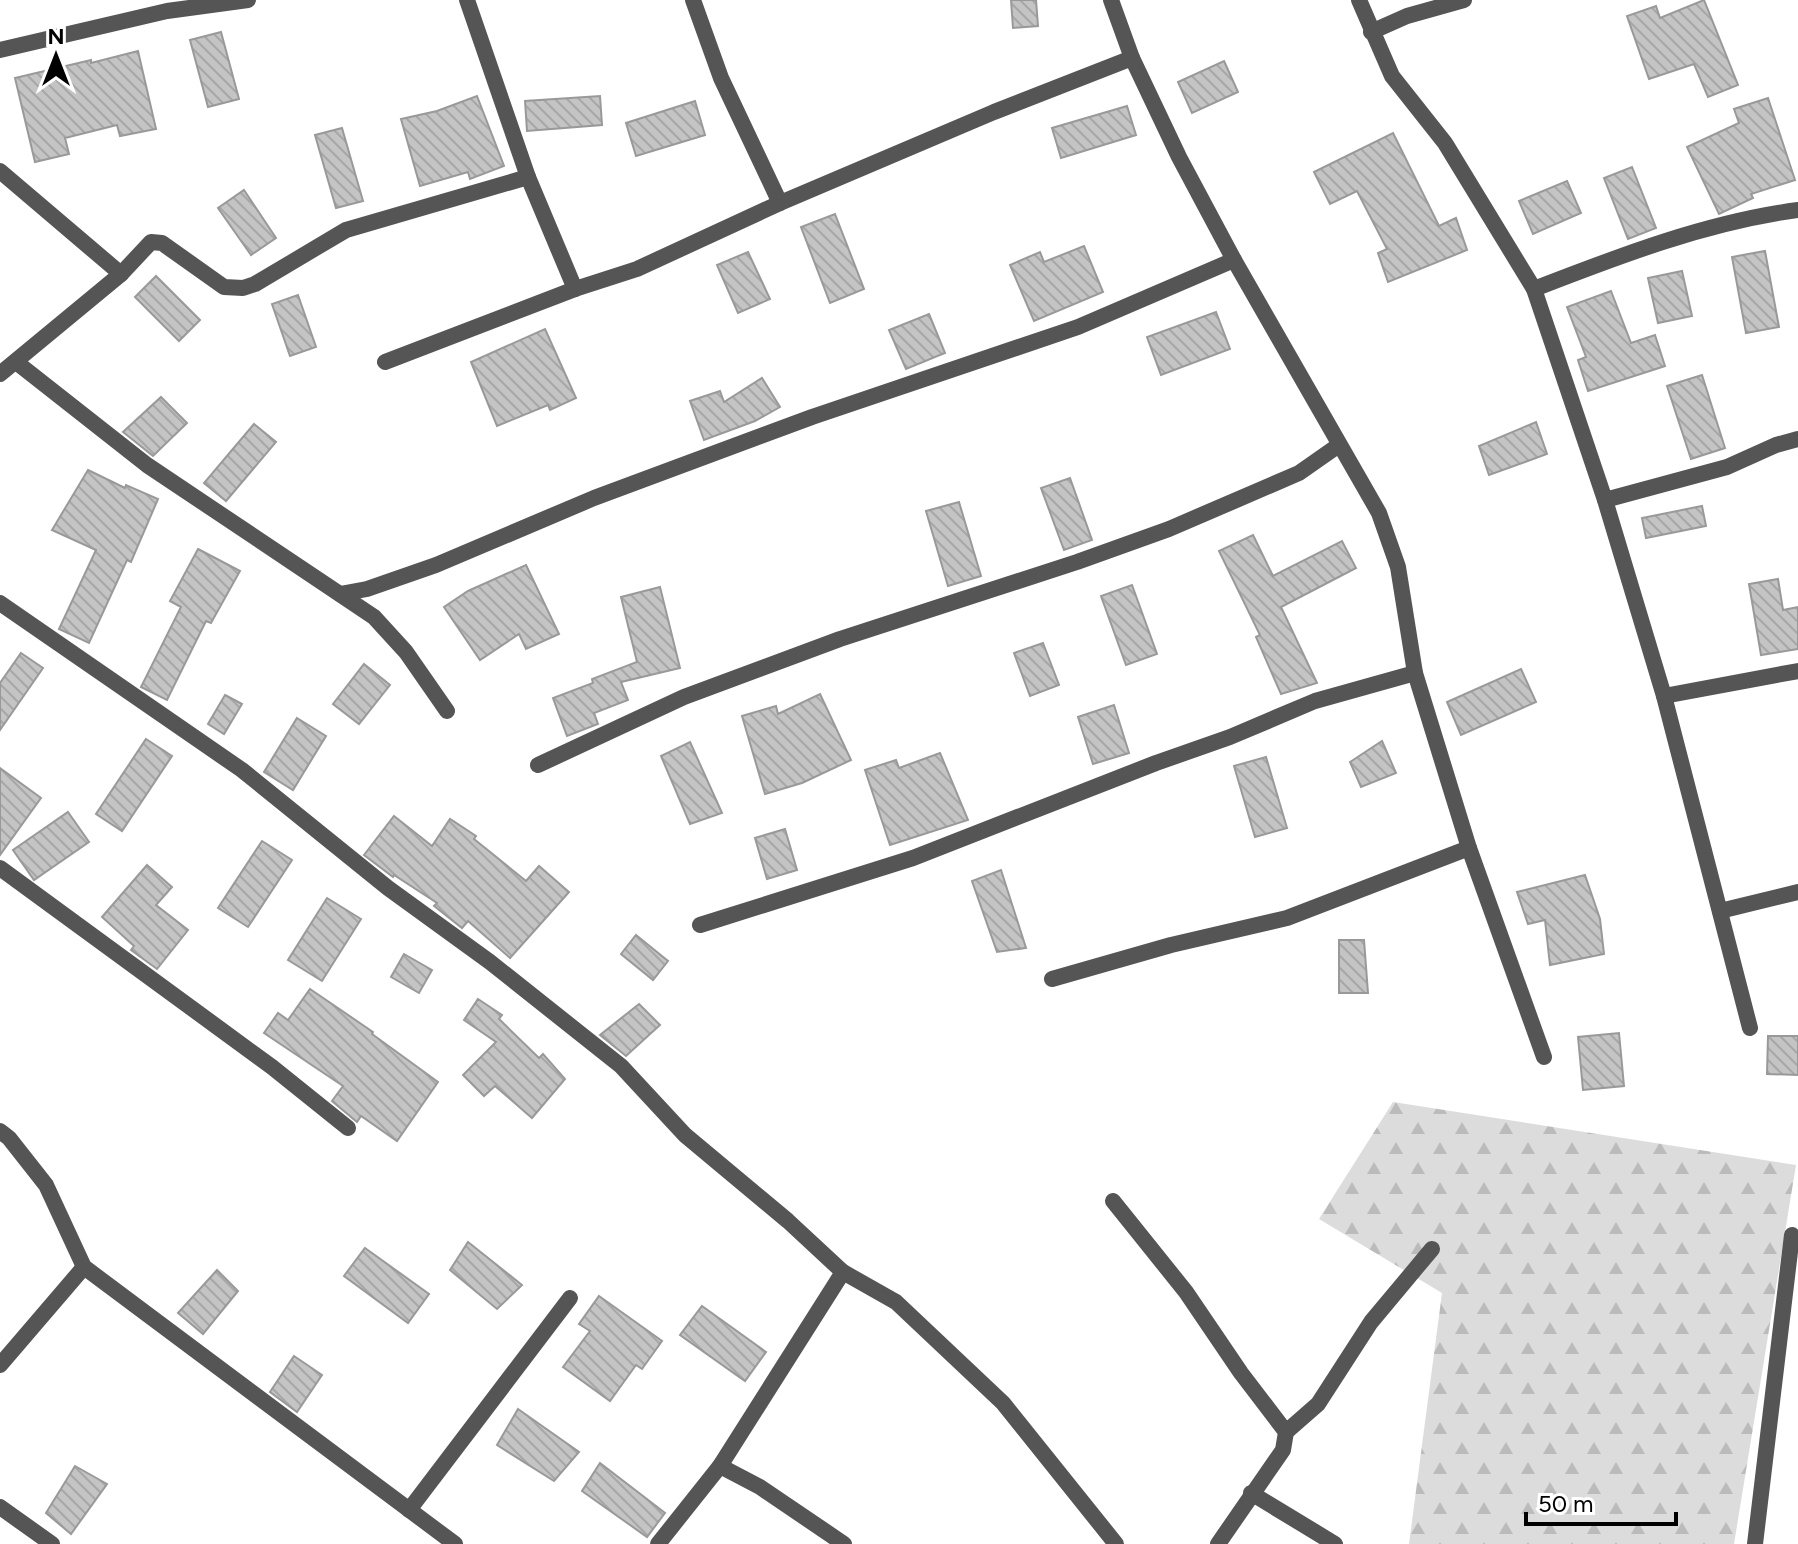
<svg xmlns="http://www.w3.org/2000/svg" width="1798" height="1544" font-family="Figtree,sans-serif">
  <defs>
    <pattern id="forest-firs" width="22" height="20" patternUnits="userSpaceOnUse" patternTransform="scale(2)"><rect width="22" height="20" fill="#dcdcdc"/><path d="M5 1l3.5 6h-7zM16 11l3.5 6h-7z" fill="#bbb"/></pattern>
    <pattern id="building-back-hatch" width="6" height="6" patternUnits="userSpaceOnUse" patternTransform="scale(2)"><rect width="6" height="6" fill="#c4c4c4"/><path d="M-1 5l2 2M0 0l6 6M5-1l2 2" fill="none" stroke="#a7a7a7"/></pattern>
  </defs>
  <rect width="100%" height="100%" fill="#fff"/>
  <!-- forest -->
  <path fill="url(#forest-firs)" d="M1393 1102 1796 1165 1734 1544H1409L1442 1293 1319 1219Z"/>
  <!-- building -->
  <g fill="url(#building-back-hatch)" stroke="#999" stroke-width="2">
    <path d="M1011 0H1036L1038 26 1013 28Z"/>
    <path d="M1704 0 1738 85 1708 97 1694 64 1649 79 1627 16 1656 6 1660 18Z"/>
    <path d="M221 32 239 99 208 107 190 40Z"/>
    <path d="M138 51 156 129 120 136 117 125 65 138 69 154 35 162 15 78 91 60V63Z"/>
    <path d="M1224 61 1238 92 1192 113 1178 82Z"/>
    <path d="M477 96 504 166 470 179 468 172 420 186 401 119 437 111Z"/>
    <path d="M600 96 602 125 527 131 525 101Z"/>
    <path d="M1768 98 1795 180 1751 194 1753 198 1719 214 1687 147 1739 123 1734 109Z"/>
    <path d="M695 101 705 135 636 156 626 123Z"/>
    <path d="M1127 106 1136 135 1061 158 1052 128Z"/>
    <path d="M342 128 363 201 336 208 315 135Z"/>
    <path d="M1393 133 1439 226 1456 218 1467 250 1388 282 1378 253 1387 249 1357 191 1330 204 1314 172Z"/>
    <path d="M1632 167 1656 228 1628 239 1604 178Z"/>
    <path d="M1567 181 1581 213 1533 234 1519 201Z"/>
    <path d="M244 190 276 238 251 255 218 208Z"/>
    <path d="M835 214 864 289 830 303 801 227Z"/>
    <path d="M1084 246 1103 292 1034 321 1010 265 1040 252 1044 262Z"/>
    <path d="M1765 251 1779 327 1746 333 1732 257Z"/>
    <path d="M748 252 770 299 738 313 717 265Z"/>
    <path d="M1682 271 1692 316 1658 323 1648 278Z"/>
    <path d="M156 276 200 320 179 341 135 297Z"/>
    <path d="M1611 291 1631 343 1655 335 1665 366 1588 391 1578 360 1586 357 1567 307Z"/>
    <path d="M298 295 316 347 290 356 272 304Z"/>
    <path d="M1216 312 1230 349 1161 375 1147 337Z"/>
    <path d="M929 314 945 353 906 369 889 330Z"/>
    <path d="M545 329 576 398 550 410 548 405 497 426 471 362Z"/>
    <path d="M1702 375 1725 448 1691 459 1667 386Z"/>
    <path d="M762 378 780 407 755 421 704 440 690 401 720 391 724 402Z"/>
    <path d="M161 397 187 423 153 456 123 432Z"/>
    <path d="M1536 422 1547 454 1489 475 1479 446Z"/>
    <path d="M254 424 276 442 226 501 204 483Z"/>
    <path d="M88 470 125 488 126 485 158 499 131 562 127 560 89 643 59 629 96 550 52 530Z"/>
    <path d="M1070 478 1092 540 1064 550 1041 488Z"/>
    <path d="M959 502 981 576 948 586 926 511Z"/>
    <path d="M1702 506 1706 526 1646 538 1642 518Z"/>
    <path d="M1253 535 1273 576 1342 541 1356 568 1281 607 1317 683 1281 694 1256 637 1260 635 1219 551Z"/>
    <path d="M198 549 240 571 211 623 206 621 167 700 141 687 181 607 170 601Z"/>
    <path d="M526 565 559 634 526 649 519 634 480 660 444 607 468 591Z"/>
    <path d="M1778 579 1783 610 1798 607V649L1761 655 1749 584Z"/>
    <path d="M1132 585 1157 654 1126 665 1101 596Z"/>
    <path d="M660 587 680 668 621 682 628 700 594 713 598 724 567 736 553 698 593 683 592 679 637 662 621 597Z"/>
    <path d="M1043 643 1059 685 1030 696 1014 653Z"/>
    <path d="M21 653 43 668 0 730V683Z"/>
    <path d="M364 664 390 685 359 724 333 704Z"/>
    <path d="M1521 669 1536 702 1461 735 1447 702Z"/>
    <path d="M820 694 851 760 802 783 765 794 742 716 776 706 778 714Z"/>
    <path d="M225 695 242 704 224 734 208 724Z"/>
    <path d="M1114 705 1129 753 1093 764 1078 717Z"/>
    <path d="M297 718 326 736 293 790 264 772Z"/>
    <path d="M146 739 172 756 122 831 96 814Z"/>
    <path d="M1382 741 1396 773 1361 787 1350 762Z"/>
    <path d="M690 742 722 813 690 824 661 756Z"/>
    <path d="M940 753 968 820 890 845 865 770 896 760 899 768Z"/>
    <path d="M1266 757 1287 828 1255 837 1234 766Z"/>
    <path d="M0 768 41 798 0 855Z"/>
    <path d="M68 812 89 842 34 880 13 850Z"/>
    <path d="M394 816 432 846 450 819 476 836 474 839 526 881 539 866 569 892 510 958 468 921 462 928 434 906 437 903 394 875 393 877 364 855Z"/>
    <path d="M785 829 797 870 767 879 755 838Z"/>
    <path d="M262 841 292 860 248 927 218 908Z"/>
    <path d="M147 865 172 887 156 905 188 930 157 969 131 950 134 946 102 917Z"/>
    <path d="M1001 870 1026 948 997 952 972 881Z"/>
    <path d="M1585 875 1600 919 1604 954 1550 965 1545 920 1528 924 1517 892Z"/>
    <path d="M327 898 361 919 322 981 288 960Z"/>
    <path d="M636 935 668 961 653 980 621 954Z"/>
    <path d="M1339 940H1364L1368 993H1339Z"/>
    <path d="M404 954 432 970 419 993 391 977Z"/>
    <path d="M310 989 373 1032 372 1034 438 1082 397 1141 361 1116 357 1122 332 1101 343 1086 264 1033 278 1013 288 1020Z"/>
    <path d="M478 999 502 1015 499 1019 539 1058 543 1054 565 1079 532 1118 495 1086 484 1096 463 1075 496 1042 464 1020Z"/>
    <path d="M639 1004 660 1025 626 1056 600 1035Z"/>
    <path d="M1619 1033 1624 1086 1583 1090 1578 1037Z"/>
    <path d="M1768 1036H1798V1075L1767 1074Z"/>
    <path d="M468 1242 522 1285 497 1309 450 1270Z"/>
    <path d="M365 1248 429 1294 408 1323 344 1276Z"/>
    <path d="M217 1270 238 1291 203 1334 178 1313Z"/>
    <path d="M599 1296 662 1341 642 1369 636 1365 610 1401 563 1367 590 1331 579 1324Z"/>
    <path d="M702 1306 766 1352 745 1381 680 1335Z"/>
    <path d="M294 1356 322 1375 297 1412 270 1392Z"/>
    <path d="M518 1409 579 1452 554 1481 497 1445Z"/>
    <path d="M600 1463 665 1513 647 1537 582 1491Z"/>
    <path d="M75 1466 107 1484 71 1534 46 1513Z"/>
  </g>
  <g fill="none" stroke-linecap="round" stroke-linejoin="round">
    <!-- minor -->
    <g stroke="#555" stroke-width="16">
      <path d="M467 0 528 177 575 289"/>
      <path d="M693 0 721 78 780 203"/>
      <path d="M1359 0 1392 76 1445 143 1534 289 1605 500 1664 696 1750 1028"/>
      <path d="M1371 32 1407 16 1464 0"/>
      <path d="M0 50 167 11 248 0"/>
      <path d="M0 171 121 274"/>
      <path d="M1534 289C1619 256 1707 222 1798 210"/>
      <path d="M16 362 147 465 374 617 406 652 447 711"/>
      <path d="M385 362 575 289 637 269 780 203 994 112 1132 58"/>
      <path d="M0 374 121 274 151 242 162 243 224 287 243 288 255 284 346 230 528 177"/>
      <path d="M1605 500 1727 467 1776 445 1798 439"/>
      <path d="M340 594 367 589 436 565 594 498 812 417 1078 327 1234 260"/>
      <path d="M0 603 242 770 388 888 490 962 621 1066 685 1135 788 1221 843 1272 896 1302 1003 1403 1116 1544"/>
      <path d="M1664 696 1798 671"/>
      <path d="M538 765 684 697 840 639 1077 562 1169 529 1299 473 1339 445"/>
      <path d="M1469 848 1544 1057"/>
      <path d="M0 868 272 1067 348 1128"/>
      <path d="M1720 911 1798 892"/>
      <path d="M700 925 913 858 1156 763 1230 737 1315 701 1415 673"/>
      <path d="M1052 979 1171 945 1287 918 1469 848 1415 673 1398 567 1379 513 1234 260 1179 157 1132 58 1111 0"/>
      <path d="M0 1131 9 1138 46 1185 84 1267 455 1544"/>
      <path d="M1113 1201 1186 1292 1241 1373 1286 1432 1283 1450 1218 1544"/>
      <path d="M0 1365 84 1267"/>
      <path d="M1286 1432 1318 1404 1371 1322 1432 1249"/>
      <path d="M720 1466 760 1487 844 1544"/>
      <path d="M1251 1493 1335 1544"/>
      <path d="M0 1507 52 1544"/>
      <path d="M409 1510 570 1298"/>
      <path d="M658 1544 720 1466 843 1272"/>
      <path d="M1755 1544 1792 1235"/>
    </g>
  </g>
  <!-- north arrow -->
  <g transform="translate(56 56)" stroke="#ffffff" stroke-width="6" paint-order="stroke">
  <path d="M0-6L14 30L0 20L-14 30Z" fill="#000000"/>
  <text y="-12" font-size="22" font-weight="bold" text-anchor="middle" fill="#000000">N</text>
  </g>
  <!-- scale -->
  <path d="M1526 1512v12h150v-12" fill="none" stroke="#000000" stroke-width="4"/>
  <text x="1538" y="1512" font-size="24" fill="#000000" stroke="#ffffff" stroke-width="6" paint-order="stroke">50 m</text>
</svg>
